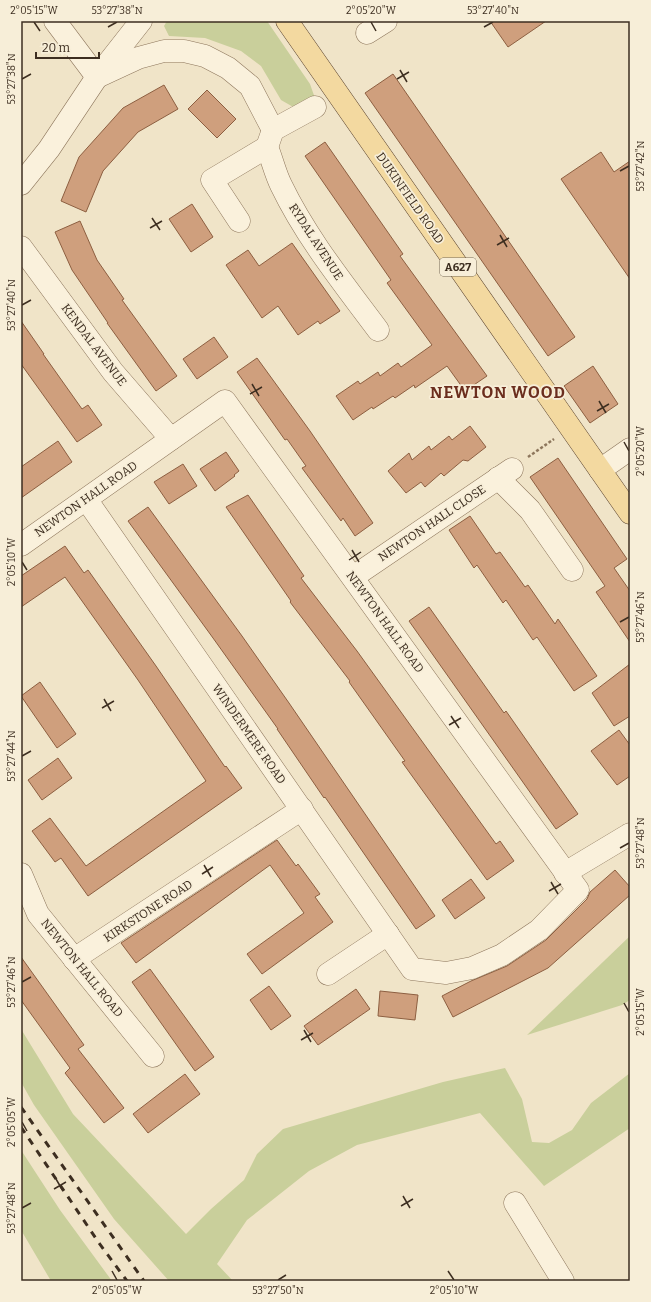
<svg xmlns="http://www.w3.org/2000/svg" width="651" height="1302" font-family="Bitter,serif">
  <rect width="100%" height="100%" fill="#f0e4c8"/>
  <!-- green -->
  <g fill="#c9cf9b">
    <path d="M167 21H267L310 84 316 101 295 108 281 100 261 66 241 51 205 38 169 36 164 26Z"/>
    <path d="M630 936V1000L622 1005 527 1035Z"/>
    <path d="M21 1029 73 1114 186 1234 211 1209 244 1180 257 1154 283 1129 443 1082 505 1068 522 1099 532 1142 549 1143 572 1130 591 1103 630 1073V1128L544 1186 480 1113 357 1145 309 1171 247 1220 217 1264 233 1281H169L114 1219 34 1105 21 1082Z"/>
    <path d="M21 1150 60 1210 112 1281H51L21 1230Z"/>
  </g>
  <!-- building -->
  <g fill="#cf9f7d" stroke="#8d5f41">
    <path d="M490 21H546L508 47Z"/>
    <path d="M393 74 575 337 548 356 365 93Z"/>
    <path d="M164 85 178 109 138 132 103 171 86 212 61 201 79 157 123 108Z"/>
    <path d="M207 90 236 119 217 138 188 109Z"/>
    <path d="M325 142 403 254 400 256 487 376 465 391 447 366 415 388 414 385 395 398 393 396 373 409 372 407 353 420 336 396 358 381 360 384 378 372 380 376 398 363 401 367 432 345 387 283 391 280 305 156Z"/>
    <path d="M601 152 614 172 630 161V279L561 179Z"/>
    <path d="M192 204 213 237 191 252 169 219Z"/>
    <path d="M80 221 97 260 124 299 122 300 177 376 156 391 107 323H108L72 270 55 232Z"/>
    <path d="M292 243 340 311 320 324 318 321 298 335 278 306 262 318 226 265 248 250 259 266Z"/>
    <path d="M21 321 44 354H43L82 409 88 405 102 425 77 442 21 364Z"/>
    <path d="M214 337 228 357 197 379 183 359Z"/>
    <path d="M257 358 310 431 373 523 355 536 343 518 341 521 302 468 306 466 287 439 285 440 237 372Z"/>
    <path d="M593 366 618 404 590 423 564 386Z"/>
    <path d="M470 426 486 447 468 461 463 460 444 476 441 473 425 487 421 482 406 493 388 471 409 453 412 460 429 446 431 450 449 436 452 440Z"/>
    <path d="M58 441 72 462 21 498V467Z"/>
    <path d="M226 452 239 471 234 475 235 476 215 491 200 469Z"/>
    <path d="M558 458 627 559 614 568 630 591V642L596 592 605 586 530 477Z"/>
    <path d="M183 464 197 486 169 504 154 482Z"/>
    <path d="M248 495 304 576 301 578 357 651 496 844 500 841 514 861 487 880 402 762 405 761 349 682 350 681 290 602 291 601 226 507Z"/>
    <path d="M148 507 242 636 289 703 435 916 416 929 325 797 324 798 277 729H278L213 638 128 521Z"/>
    <path d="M470 516 496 554 500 552 525 587 528 585 555 624 558 619 597 676 574 691 537 637 533 640 506 600 503 603 477 565 474 568 449 530Z"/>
    <path d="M65 546 84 573 88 570 156 666 225 767 226 766 242 788 88 896 61 858 55 862 32 831 50 818 86 866 206 781 138 680 65 577 21 607V576Z"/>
    <path d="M429 607 504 713 506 711 578 814 556 829 409 621Z"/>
    <path d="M630 664V716L614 726 592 693Z"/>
    <path d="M40 682 76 734 57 748 21 696Z"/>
    <path d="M619 730 630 745V776L617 785 591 751Z"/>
    <path d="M58 758 72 778 42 800 28 780Z"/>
    <path d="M277 840 296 866 298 864 320 894 315 897 333 922 262 974 247 954 304 913 270 865 136 963 121 943Z"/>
    <path d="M615 870 630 887V895L548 968 453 1017 442 996 471 981 507 966 546 940 587 899 590 892Z"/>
    <path d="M471 879 485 898 455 919 442 900Z"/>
    <path d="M21 957 84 1045 78 1049 124 1108 104 1123 65 1073 70 1068 21 1000Z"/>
    <path d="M150 969 214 1057 195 1071 132 982Z"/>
    <path d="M269 986 291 1016 271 1030 250 1000Z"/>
    <path d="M356 989 370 1009 318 1045 304 1026Z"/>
    <path d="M380 991 418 995 415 1020 378 1016Z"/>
    <path d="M185 1074 200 1094 148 1133 133 1114Z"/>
  </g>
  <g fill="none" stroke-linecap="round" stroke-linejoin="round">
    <defs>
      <g id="minor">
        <path d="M55 21 97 77 138 58 164 51H184L205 56 228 68 250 86 273 130"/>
        <path d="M367 33 386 21"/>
        <path d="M267 147C272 159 275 173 281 185 306 237 343 283 378 330"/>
        <path d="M21 184 49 149 97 77 141 21"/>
        <path d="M239 221 212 180 267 147 273 130 315 107"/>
        <path d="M21 247 113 372 171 439"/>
        <path d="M600 470 630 449"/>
        <path d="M498 478 530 510 572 570"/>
        <path d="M21 545 225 401 578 890 539 930 502 955 472 968 446 973 412 969 86 499"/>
        <path d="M353 577 512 469"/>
        <path d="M565 873 630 834"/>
        <path d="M21 874 38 914 153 1056"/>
        <path d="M74 959 302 809"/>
        <path d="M328 974 388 934"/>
        <path d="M515 1203 563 1281"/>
      </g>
      <path id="major" d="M287 21 630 513"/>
    </defs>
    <!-- minor casing -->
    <use href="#minor" stroke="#8d765c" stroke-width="23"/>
    <!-- major casing -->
    <use href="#major" stroke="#5b4430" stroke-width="23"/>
    <!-- path -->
    <path stroke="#8d765c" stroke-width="2.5" stroke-dasharray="3 2" stroke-linecap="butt" d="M528 457 554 439"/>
    <!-- minor -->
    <use href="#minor" stroke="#faf1dc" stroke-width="22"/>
    <!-- major -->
    <use href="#major" stroke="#f3d9a0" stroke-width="22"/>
    <!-- rail -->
    <g stroke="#3d2e20" stroke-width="3" stroke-dasharray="7 7" stroke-linecap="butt">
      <path d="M21 1107 144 1281"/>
      <path d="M21 1127 99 1243 127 1281"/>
    </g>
  </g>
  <!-- ticks -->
  <path fill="none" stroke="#3d2e20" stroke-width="1.5" d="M34 22 40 31M371 22 376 31M108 27 117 22M484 27 493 22M400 70 407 82M22 79 31 74M397 79 409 72M620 171 629 166M152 218 160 230M150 228 162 221M500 235 507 247M497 245 509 238M22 305 31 300M252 384 259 396M250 394 262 387M599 401 606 413M597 411 609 404M624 442 629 451M352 550 359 562M349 560 361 552M22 562 27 570M620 622 629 617M104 699 111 711M102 708 114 701M451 716 459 728M449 725 461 718M22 756 31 751M620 848 629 843M204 865 211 877M202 874 213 867M551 882 558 894M549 891 561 884M22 982 31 977M624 1003 629 1012M304 1030 311 1042M301 1040 313 1033M22 1122 27 1131M56 1179 63 1191M54 1189 66 1182M403 1196 410 1208M401 1206 413 1199M22 1208 31 1203M112 1271 117 1280M448 1271 454 1280M278 1280 286 1275"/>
  <g text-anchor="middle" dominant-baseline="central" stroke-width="3.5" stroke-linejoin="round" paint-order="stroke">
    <!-- shield labels -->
    <rect fill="#f7eed8" stroke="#756857" stroke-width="1" x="440" y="258" width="36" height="18" rx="3"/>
    <g font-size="11" font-weight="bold" fill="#3d2e20">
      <text x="458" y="267">A627</text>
    </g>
    <!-- street labels -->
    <g font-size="12" fill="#3d2e20" stroke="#f7eed8">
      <text transform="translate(410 198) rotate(55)">DUKINFIELD ROAD</text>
      <text transform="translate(316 242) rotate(57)">RYDAL AVENUE</text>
      <text transform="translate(94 345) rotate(53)">KENDAL AVENUE</text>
      <text transform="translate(86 499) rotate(-35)">NEWTON HALL ROAD</text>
      <text transform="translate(432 523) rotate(-34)">NEWTON HALL CLOSE</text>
      <text transform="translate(385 622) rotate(54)">NEWTON HALL ROAD</text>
      <text transform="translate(249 734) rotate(55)">WINDERMERE ROAD</text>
      <text transform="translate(148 911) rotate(-33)">KIRKSTONE ROAD</text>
      <text transform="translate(82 968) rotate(51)">NEWTON HALL ROAD</text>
    </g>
    <!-- district labels -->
    <g font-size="16" font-weight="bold" letter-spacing="1" fill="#6b2e1e" stroke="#f7eed8">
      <text x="498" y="392">NEWTON WOOD</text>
    </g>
  </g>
  <!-- border -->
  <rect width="651" height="1302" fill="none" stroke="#f7eed8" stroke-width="44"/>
  <!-- scale -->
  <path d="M36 52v6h63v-6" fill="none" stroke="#3d2e20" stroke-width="2"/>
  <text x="42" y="52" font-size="12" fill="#3d2e20" stroke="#f7eed8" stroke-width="3" paint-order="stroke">20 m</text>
  <rect x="22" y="22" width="607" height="1258" fill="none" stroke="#3d2e20" stroke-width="1.5"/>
  <g font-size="10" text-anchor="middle" fill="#3d2e20">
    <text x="34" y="14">2°05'15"W</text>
    <text x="117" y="14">53°27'38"N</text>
    <text x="371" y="14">2°05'20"W</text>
    <text x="493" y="14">53°27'40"N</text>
    <text transform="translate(11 79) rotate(-90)" y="4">53°27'38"N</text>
    <text transform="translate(640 166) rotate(-90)" y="4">53°27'42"N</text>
    <text transform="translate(11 305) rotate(-90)" y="4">53°27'40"N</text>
    <text transform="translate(640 451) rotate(-90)" y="4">2°05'20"W</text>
    <text transform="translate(11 562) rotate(-90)" y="4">2°05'10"W</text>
    <text transform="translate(640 617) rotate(-90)" y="4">53°27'46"N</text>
    <text transform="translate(11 756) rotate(-90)" y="4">53°27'44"N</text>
    <text transform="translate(640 843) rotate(-90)" y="4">53°27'48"N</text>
    <text transform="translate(11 982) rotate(-90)" y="4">53°27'46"N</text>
    <text transform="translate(640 1012) rotate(-90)" y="4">2°05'15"W</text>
    <text transform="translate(11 1122) rotate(-90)" y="4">2°05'05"W</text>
    <text transform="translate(11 1208) rotate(-90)" y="4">53°27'48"N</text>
    <text x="117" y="1294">2°05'05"W</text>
    <text x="278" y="1294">53°27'50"N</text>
    <text x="454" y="1294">2°05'10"W</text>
  </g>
</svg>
